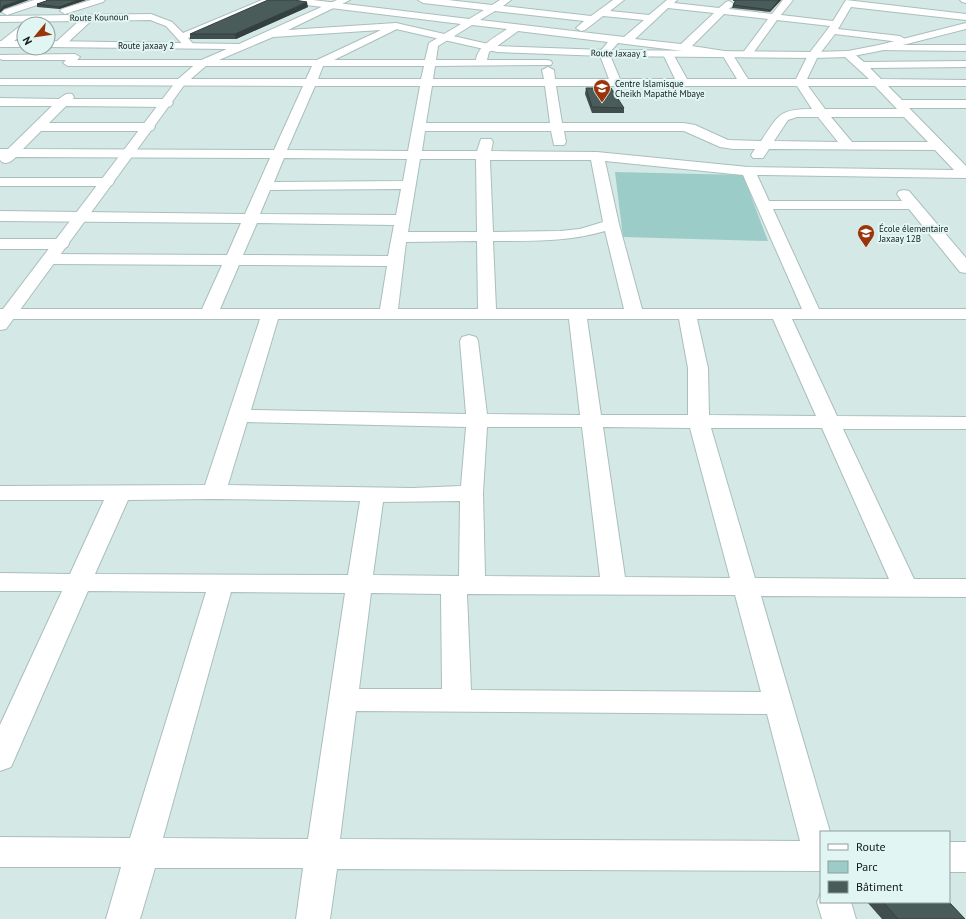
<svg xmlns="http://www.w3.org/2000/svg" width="966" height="919" font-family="'PT Sans',sans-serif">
  <rect width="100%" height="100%" fill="#d4e8e6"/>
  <!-- green -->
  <path fill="#9cccc7" d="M615 172 743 175 768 241 623 237Z"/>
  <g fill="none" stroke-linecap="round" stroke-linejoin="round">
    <defs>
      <g id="street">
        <path d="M34 0H48L46 2 7 15 2 12 4 10Z"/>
        <path d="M91 0H105L103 2 65 14 60 11 62 9Z"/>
        <path d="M262 0H275L273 2 188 38 194 45 189 48 185 47 166 26 150 20 91 21 64 46 60 47 55 44 56 42 79 21 0 22V16L151 14 172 22 183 33Z"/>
        <path d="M285 0H313L469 19 484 10 423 3 418 0H448L492 5 500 0H511L503 6 591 16 613 0H624L610 11 649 15 667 0H677L674 3 719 8 726 2 729 1 734 4 729 9 772 14 783 0H793L781 15 833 21 846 0 966 14V20L851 7 838 29 900 36 905 39 900 42 835 34 818 56 807 79H869L844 56 843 54 844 52C852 50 858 57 864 62L966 61V67L870 68 881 79 966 80V86H888L902 100H966V108H909L966 166V178L757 175 769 201H902L897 194 899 191 904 190 909 191 966 258V273L960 272 909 209H773L819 309H966V319H792L837 416 966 417V429H843L914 579H966V597L761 596 830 832H821V871L337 869 330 919H296L303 868H155L140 919H106L121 867H0V837L130 838 206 592 88 591 15 758 11 767 0 771V725L62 591H0V573L70 574 104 500H0V486L205 485 260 319H0V309H202L222 265 50 264 44 262 42 259 44 256 50 254 227 255 241 223 0 221V211L245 214 270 158 16 157C11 162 5 166 0 160V149H8L52 106H0V98L59 99C64 95 66 93 72 94L74 97 73 99H167L171 100 173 103 171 106 167 107 66 106 49 123H149L153 124 155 127 153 130 149 131H41L23 149 274 150 303 86 0 85V79H306L312 66H68L63 63 66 60H3L0 59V55L75 54 80 57 77 60H317L396 23 399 24 401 26 399 28 334 60H425L429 43 461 24 290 3ZM668 8 714 13 681 44 635 39ZM495 11 584 21 576 28 581 31 585 30 603 16 644 20 624 37 480 20ZM724 14 768 19 742 54 747 57 751 56 777 20 830 26 808 55 796 79H748L731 52 692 46ZM472 25 507 29C496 37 478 45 476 60H436L438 46ZM518 31 608 42 599 53 609 79H555L554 70 548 67 542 70 544 79H433L435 66 551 65 552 63 551 61 547 60H487L489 52ZM618 43 723 56 737 79H687L673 54 668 51 663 54 675 79H620L609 53ZM323 66H424L421 79H318ZM315 86H420L408 151 287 150ZM432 86H545L550 123H426ZM556 86H797L812 109C778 109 779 115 761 141L728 140 695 125 684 123H562ZM808 86H875L897 109H825ZM797 117H818L838 142 774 141 788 120ZM831 117H904L928 142H852ZM425 131H551L554 145H564L566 142 564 131H684L720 147 733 149H755L751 155 753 158H763L769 149 935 150 954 170 748 167 597 152 491 151 493 142 491 139H481L477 151H422ZM284 158 407 159 403 181 274 182ZM420 159H476L477 232H408ZM490 160H591L603 222 580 229 560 231 493 232ZM605 161 743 175 802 309H642L619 224ZM401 189 396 215 260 214 270 190ZM257 223 394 225 388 256 243 255ZM605 231 624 309H496L493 241C531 241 568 242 605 231ZM477 241 478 309H398L406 242ZM239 265 387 266 380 309H220ZM278 319H569L580 415 487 414 478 341 476 337 469 335 462 337 460 341 466 414 251 410ZM587 319H679L688 368V415H601ZM697 319H773L816 416 709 415 708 368ZM247 422 466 427 461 486 412 488 228 485ZM487 427H582L600 577 485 576 483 493ZM603 427 690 428 730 578 625 577ZM711 428H822L889 579 755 578ZM214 499 360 501 348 575 95 574 128 500ZM460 501 459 576 373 575 383 502ZM231 592 345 593 308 839 163 838ZM371 593 441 594 442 689H359ZM467 594 735 595 761 692 471 690ZM356 711 767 714 800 841 340 839Z"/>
        <path d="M24 25V33L8 46H0V42L20 26Z"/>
        <path d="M879 45H966V51L875 50 874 48Z"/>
        <path d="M0 178H107L112 179 114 182 112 185 107 186H0Z"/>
        <path d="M0 239H61L67 241 69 244 67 247 61 249H0Z"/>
        <rect x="949" y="842" width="17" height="30"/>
        <path d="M821 893V902H851L856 919H822L817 902Z"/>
      </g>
      <g id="secondary">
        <path d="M337 0H350L288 30 396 23 497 46 604 50 813 52 848 51 879 45 966 23V29L879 51 848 57 813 58 604 56 497 52 396 29 273 37 207 65 185 84 6 329 0 330V313L177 80 199 61 227 49 48 47V41L239 44Z"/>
        <path d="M960 0H966V3L962 2Z"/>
        <rect x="0" y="41" width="24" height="6"/>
      </g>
    </defs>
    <!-- street casing -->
    <use href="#street" stroke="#aabebc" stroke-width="2"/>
    <!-- secondary casing -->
    <use href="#secondary" stroke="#aabebc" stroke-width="2"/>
    <!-- street -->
    <use href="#street" fill="#fff" fill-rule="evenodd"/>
    <!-- secondary -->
    <use href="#secondary" fill="#fff" fill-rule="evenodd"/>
  </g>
  <!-- wall -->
  <g fill="#404f4d">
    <path d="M47 0H86L59 9 37 7V4L46 1Z"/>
    <path d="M733 0H781L770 12 732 8 733 5 735 1H733Z"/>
    <path d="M308 7 236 39H190V34Z"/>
    <path d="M586 88 624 108V113H592L585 94Z"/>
    <path d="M867 902H949L965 919H882Z"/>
  </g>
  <!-- shaded-wall -->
  <g fill="#34403f">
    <path d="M21 0H29L4 9 0 13V10L3 6Z"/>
    <path d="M79 0H86L59 9V7Z"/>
    <path d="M779 0H781L770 12 771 10Z"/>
    <path d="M307 2 308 7 236 39 235 34Z"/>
  </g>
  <!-- building -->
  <g fill="#4a5c5a" stroke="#34403f">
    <path d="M0 0H21L3 6 0 10Z"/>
    <path d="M47 0H79L59 7 37 4 46 1Z"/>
    <path d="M268 0H294L307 2 235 34H190Z"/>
    <path d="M736 0H779L771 10 733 5Z"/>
    <path d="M586 88H611L624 108 592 107Z"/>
    <path d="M883 902H949L965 919H898Z"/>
  </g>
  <!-- icons -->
  <defs>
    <symbol id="school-pin" viewBox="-11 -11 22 30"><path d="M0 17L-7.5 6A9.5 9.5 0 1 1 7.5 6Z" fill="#9a340b" stroke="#e1f6f3"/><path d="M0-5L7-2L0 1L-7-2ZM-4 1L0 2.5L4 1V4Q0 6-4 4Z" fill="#fff"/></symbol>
  </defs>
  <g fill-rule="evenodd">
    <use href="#school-pin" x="592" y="78" width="20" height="27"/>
    <use href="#school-pin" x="856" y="223" width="20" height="27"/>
  </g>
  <g text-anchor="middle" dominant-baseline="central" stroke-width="4" stroke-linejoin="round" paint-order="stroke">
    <!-- far-street labels -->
    <g font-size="9" fill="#131a19" stroke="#e1f6f3">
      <text transform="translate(99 17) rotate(-1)">Route Kounoun</text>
      <text x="146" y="45">Route jaxaay 2</text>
      <text transform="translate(619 53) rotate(1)">Route Jaxaay 1</text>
    </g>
    <!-- far-poi labels -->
    <g font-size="9" fill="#131a19" stroke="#e1f6f3" text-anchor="start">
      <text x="615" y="83">Centre Islamisque<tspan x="615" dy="10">Cheikh Mapathé Mbaye</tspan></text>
      <text x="879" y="228">École élementaire<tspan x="879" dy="10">Jaxaay 12B</tspan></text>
    </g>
  </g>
  <!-- legend -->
  <rect x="820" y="831" width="130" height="72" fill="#e1f6f3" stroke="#8f9e9c"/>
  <rect x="828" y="844" width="20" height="6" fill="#ffffff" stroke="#8f9e9c"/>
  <text x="856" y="851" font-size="12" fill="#131a19">Route</text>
  <rect x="828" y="861" width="20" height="12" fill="#9cccc7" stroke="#8f9e9c"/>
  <text x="856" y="871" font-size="12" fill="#131a19">Parc</text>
  <rect x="828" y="881" width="20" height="12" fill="#4a5c5a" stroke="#8f9e9c"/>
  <text x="856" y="891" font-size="12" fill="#131a19">Bâtiment</text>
  <!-- north arrow -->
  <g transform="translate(36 36) rotate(241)"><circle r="19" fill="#e1f6f3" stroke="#8f9e9c"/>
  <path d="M0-3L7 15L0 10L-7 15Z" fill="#9a340b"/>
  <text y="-6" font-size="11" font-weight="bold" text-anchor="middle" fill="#131a19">N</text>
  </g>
</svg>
